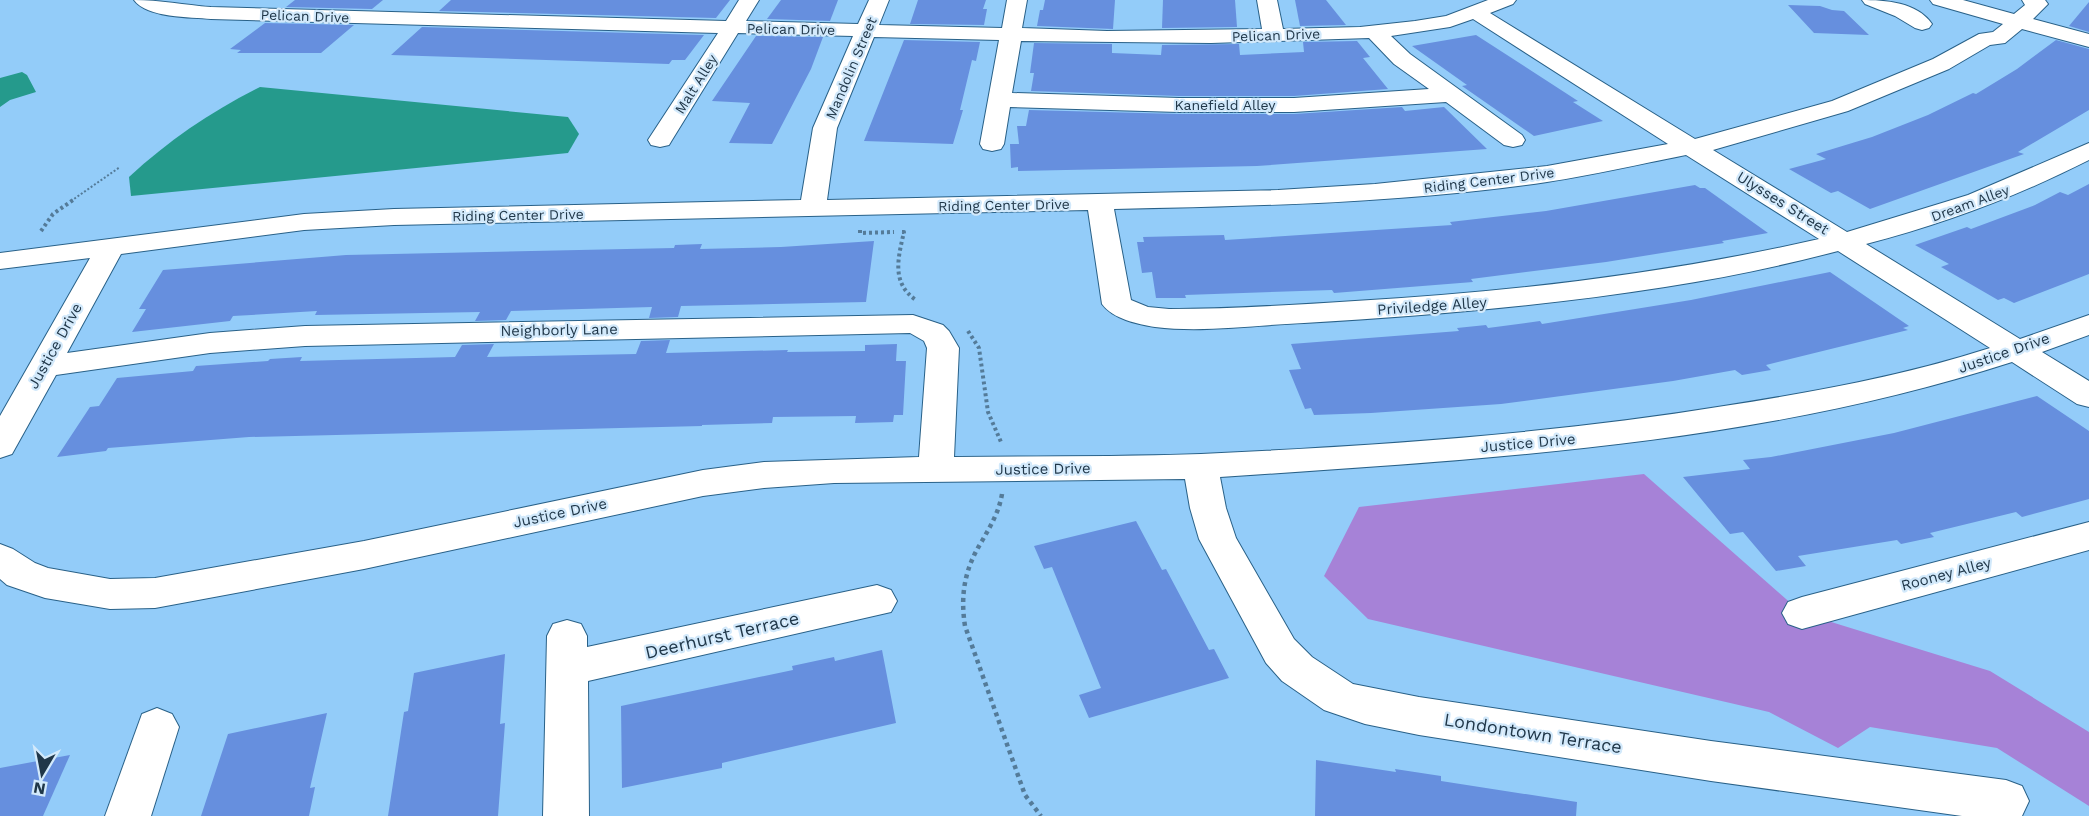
<svg xmlns="http://www.w3.org/2000/svg" width="2089" height="816" font-family="'Work Sans',sans-serif">
  <rect width="100%" height="100%" fill="#93ccf9"/>
  <!-- forest -->
  <path fill="#a682d7" d="M1644 474 1802 613 1990 671 2089 732V806L1997 748 1870 727 1838 748 1769 712 1368 619 1324 576 1359 507Z"/>
  <!-- water -->
  <g fill="#259a8c">
    <path d="M22 72 27 75 36 92 10 100 0 107V78Z"/>
    <path d="M260 87 568 117 579 134 568 153 131 196 129 177C169 140 212 111 260 87Z"/>
  </g>
  <!-- building -->
  <g fill="#668fde">
    <path d="M295 0H383L372 9 286 7Z"/>
    <path d="M451 0H730L716 18 439 11Z"/>
    <path d="M781 0H838L830 21 767 19Z"/>
    <path d="M918 0H986L983 9H987L984 25 910 24Z"/>
    <path d="M1045 0H1115L1113 29 1037 26 1040 10H1043Z"/>
    <path d="M1163 0H1235L1237 27 1162 28Z"/>
    <path d="M1295 0H1326L1346 25 1300 26Z"/>
    <path d="M2089 2V32L2069 26Z"/>
    <path d="M1788 5 1820 6 1832 10 1844 11 1869 35 1814 33Z"/>
    <path d="M265 23 354 25 321 53H237L241 50 230 49Z"/>
    <path d="M422 27 704 35 685 60H672L669 64 391 55Z"/>
    <path d="M1476 35 1578 101 1573 102 1603 121 1534 136 1462 86 1467 85 1412 46Z"/>
    <path d="M756 36 823 37 811 69 772 144 729 143 750 103 712 101Z"/>
    <path d="M904 40 980 42 976 61 972 60 960 110H963L953 144 864 141Z"/>
    <path d="M2056 40 2089 49V110L2018 152 2024 154 1870 209 1838 191 1831 193 1789 169 1826 159 1816 154 1872 137 1928 115 1973 93 1976 94 2017 69Z"/>
    <path d="M1357 41 1370 57 1363 58 1388 89 1294 96H1179L1031 91 1034 73H1030L1034 43 1112 44V53L1161 55 1162 45 1239 44 1240 55 1304 52 1303 42Z"/>
    <path d="M1402 107 1405 111 1444 107 1487 149 1257 166 1018 171V167L1011 168 1010 144H1019L1017 126H1026L1029 110 1179 114H1294Z"/>
    <path d="M2089 184V274L2014 303 2004 298 1998 300 1941 267 1949 264 1915 245 1967 227 1971 229 2035 205 2060 192 2068 195Z"/>
    <path d="M1695 185 1700 188H1705L1768 233 1722 241 1724 243 1606 262 1471 279 1473 282 1334 293 1332 290 1185 295 1186 298H1156L1152 272 1142 273 1137 242H1144L1143 237 1224 235 1225 240 1452 225 1450 222 1546 211Z"/>
    <path d="M874 241 866 302 681 306 678 317 649 318 652 307 511 311 506 320 475 321 480 312 315 315 317 311 233 316 230 321 132 332 146 309H139L163 270 346 255 674 248 675 245 702 244 700 249 781 247Z"/>
    <path d="M1830 272 1909 326 1903 328 1908 330 1766 365 1771 370 1742 375 1735 370 1673 381 1501 404 1371 413 1314 415 1311 408 1305 409 1289 370 1301 369 1291 344 1459 331 1457 328 1486 325 1488 328 1540 321 1542 324 1691 300Z"/>
    <path d="M670 340 666 353 788 350 787 352 865 351V345L897 344 896 361H906L903 415H894L893 422 855 423 856 416 773 417 772 423 702 425V426L249 437 108 448 106 451 57 457 90 407 99 406 117 378 193 371 196 366 268 361 270 359 302 357 300 361 455 357 462 345 494 344 487 357 636 354 641 341Z"/>
    <path d="M2037 396 2089 431V499L2022 517 2016 512 1930 533 1934 537 1901 544 1897 540 1798 556 1806 566 1776 571 1743 532 1730 534 1683 477 1750 469 1743 460 1771 457 1894 433Z"/>
    <path d="M1136 521 1162 570 1166 569 1209 650 1214 649 1229 678 1089 718 1079 695 1101 688 1052 567 1044 569 1034 546Z"/>
    <path d="M882 650 896 723 722 763V768L622 788 621 706 793 670 792 666 834 657 835 661Z"/>
    <path d="M505 654 500 724 505 723 498 816H388L404 712 408 711 414 673Z"/>
    <path d="M327 713 310 788 315 787 309 816H201L228 734Z"/>
    <path d="M70 755 43 816H0V768Z"/>
    <path d="M1316 760 1396 772 1395 769 1441 776V781L1577 802 1576 816H1315Z"/>
  </g>
  <g fill="none" stroke-linecap="round" stroke-linejoin="round">
    <defs>
      <g id="minor">
        <path d="M134 0C160 0 185 5 211 7L726 21 739 0H759L746 21 858 24 869 0H889L879 25 1002 28 1007 0H1027L1022 28 1107 31 1262 29 1257 0H1277L1283 29 1360 27 1415 21 1446 16 1488 0H1516L1513 4 1490 13 1695 139 1832 101 1933 59 1979 34 1993 32 2003 24 1933 4 1930 0H1963L2014 14 2025 5 2022 0H2045L2048 4 2033 19 2089 34V47L2022 29 2005 43 1990 45 1949 69 1848 111 1713 150 1847 232 1968 195 2089 143V160C2018 196 1944 224 1866 244L2020 339 2089 315V335L2042 352 2089 381V407L2077 404 2012 362C1756 445 1487 459 1220 477L1226 508 1236 538 1294 639 1312 657 1353 684 1419 697 1711 741 2006 780 2022 786 2029 801 2022 816H1962L1711 781 1419 735 1365 724 1324 710 1282 681 1266 663 1199 539 1190 508 1185 479 834 483 764 488 703 496 364 569 155 608 110 609 45 598 7 585 0 579V544L13 549 35 563 48 568 110 579 155 578 364 541 703 470 764 462 919 457 927 348 924 341 910 333 305 346 210 353 56 375 12 454 0 458V416L90 258 0 269V253L304 214 394 209 801 200 813 128 853 36 738 33 672 140 669 145 660 147 651 145 648 140 718 33 211 19C190 17 147 18 134 0ZM1473 19 1668 144 1547 166 1375 184 1278 190 827 200 837 128 874 37 999 40 980 144 983 149 992 151 1001 149 1004 144 1010 107 1179 112H1294L1446 102 1504 145 1513 147 1522 145 1525 140 1522 135 1410 54 1391 36 1450 27ZM1369 38 1394 64 1429 89 1294 98H1179L1012 93 1021 41 1211 43ZM1686 155 1819 239C1666 274 1511 292 1355 301 1293 305 1231 309 1169 309L1148 307 1131 300 1114 209C1259 206 1404 203 1547 182 1594 175 1640 164 1686 155ZM1088 210 1102 304C1113 319 1137 324 1155 327 1203 333 1255 325 1304 323 1425 316 1545 306 1665 287 1723 278 1781 266 1838 251L1990 348C1903 376 1814 392 1724 406 1551 434 1376 446 1201 454 1119 457 1036 456 954 457L959 348 949 331 943 325 913 315 305 326 210 333 67 353 121 254 304 230 394 225Z"/>
        <path d="M1862 0C1885 0 1917 2 1932 24L1929 28 1922 30 1915 28 1895 16 1865 4Z"/>
        <path d="M2089 522V550L1802 629 1788 624 1782 613 1788 602 1802 597Z"/>
        <path d="M877 585 891 590 897 601 891 612 588 681 589 816H543L547 636 553 624 567 620 581 624 587 636V647Z"/>
        <path d="M157 708 172 714 179 727 151 816H105L142 714Z"/>
      </g>
    </defs>
    <!-- minor casing -->
    <use href="#minor" stroke="#296188" stroke-width="2"/>
    <!-- path-far2 -->
    <path stroke="#547b99" stroke-width="2" stroke-dasharray="2 2" stroke-linecap="butt" d="M71 201 120 167"/>
    <!-- path-far1 -->
    <g stroke="#547b99" stroke-width="4" stroke-dasharray="3 3" stroke-linecap="butt">
      <path d="M860 230V233L894 232"/>
      <path d="M41 231 53 214 73 200"/>
      <path d="M902 232H904C898 258 891 283 916 300"/>
      <path d="M968 331 979 348 988 412 1001 442"/>
    </g>
    <!-- path -->
    <path stroke="#547b99" stroke-width="4.5" stroke-dasharray="4 4" stroke-linecap="butt" d="M1002 494C999 512 991 525 982 541 965 568 960 594 965 626L1025 795 1041 816"/>
    <!-- minor -->
    <use href="#minor" fill="#fff" fill-rule="evenodd"/>
  </g>
  <g text-anchor="middle" dominant-baseline="central" stroke-width="4.5" stroke-linejoin="round" paint-order="stroke">
    <!-- far-street labels -->
    <g font-size="14" fill="#203749" stroke="#d2e9fb">
      <text transform="translate(305 16) rotate(2)">Pelican Drive</text>
      <text transform="translate(791 29) rotate(1)">Pelican Drive</text>
      <text transform="translate(1276 35) rotate(-2)">Pelican Drive</text>
      <text transform="translate(851 68) rotate(-67)">Mandolin Street</text>
      <text transform="translate(696 84) rotate(-58)">Malt Alley</text>
      <text x="1225" y="105">Kanefield Alley</text>
      <text transform="translate(1489 180) rotate(-7)">Riding Center Drive</text>
      <text transform="translate(1970 203) rotate(-20)">Dream Alley</text>
      <text transform="translate(1004 205) rotate(-1)">Riding Center Drive</text>
      <text transform="translate(518 215) rotate(-1)">Riding Center Drive</text>
    </g>
    <!-- street labels -->
    <g font-size="15" fill="#203749" stroke="#d2e9fb">
      <text transform="translate(1783 203) rotate(32)">Ulysses Street</text>
      <text transform="translate(1432 306) rotate(-4)">Priviledge Alley</text>
      <text transform="translate(559 330) rotate(-1)">Neighborly Lane</text>
      <text transform="translate(55 346) rotate(-61)">Justice Drive</text>
      <text transform="translate(2004 353) rotate(-19)">Justice Drive</text>
      <text transform="translate(1528 443) rotate(-5)">Justice Drive</text>
      <text transform="translate(1043 469) rotate(-1)">Justice Drive</text>
      <text transform="translate(560 513) rotate(-12)">Justice Drive</text>
      <text transform="translate(1946 574) rotate(-15)">Rooney Alley</text>
    </g>
    <!-- near-street labels -->
    <g font-size="18" fill="#203749" stroke="#d2e9fb">
      <text transform="translate(722 635) rotate(-13)">Deerhurst Terrace</text>
      <text transform="translate(1533 733) rotate(9)">Londontown Terrace</text>
    </g>
  </g>
  <!-- north arrow -->
  <g transform="translate(42 774) rotate(190)" stroke="#d2e9fb" stroke-width="4.5" paint-order="stroke">
  <path d="M0-4.5L10 22L0 15L-10 22Z" fill="#203749"/>
  <text y="-9" font-size="16" font-weight="bold" text-anchor="middle" fill="#203749">N</text>
  </g>
</svg>
